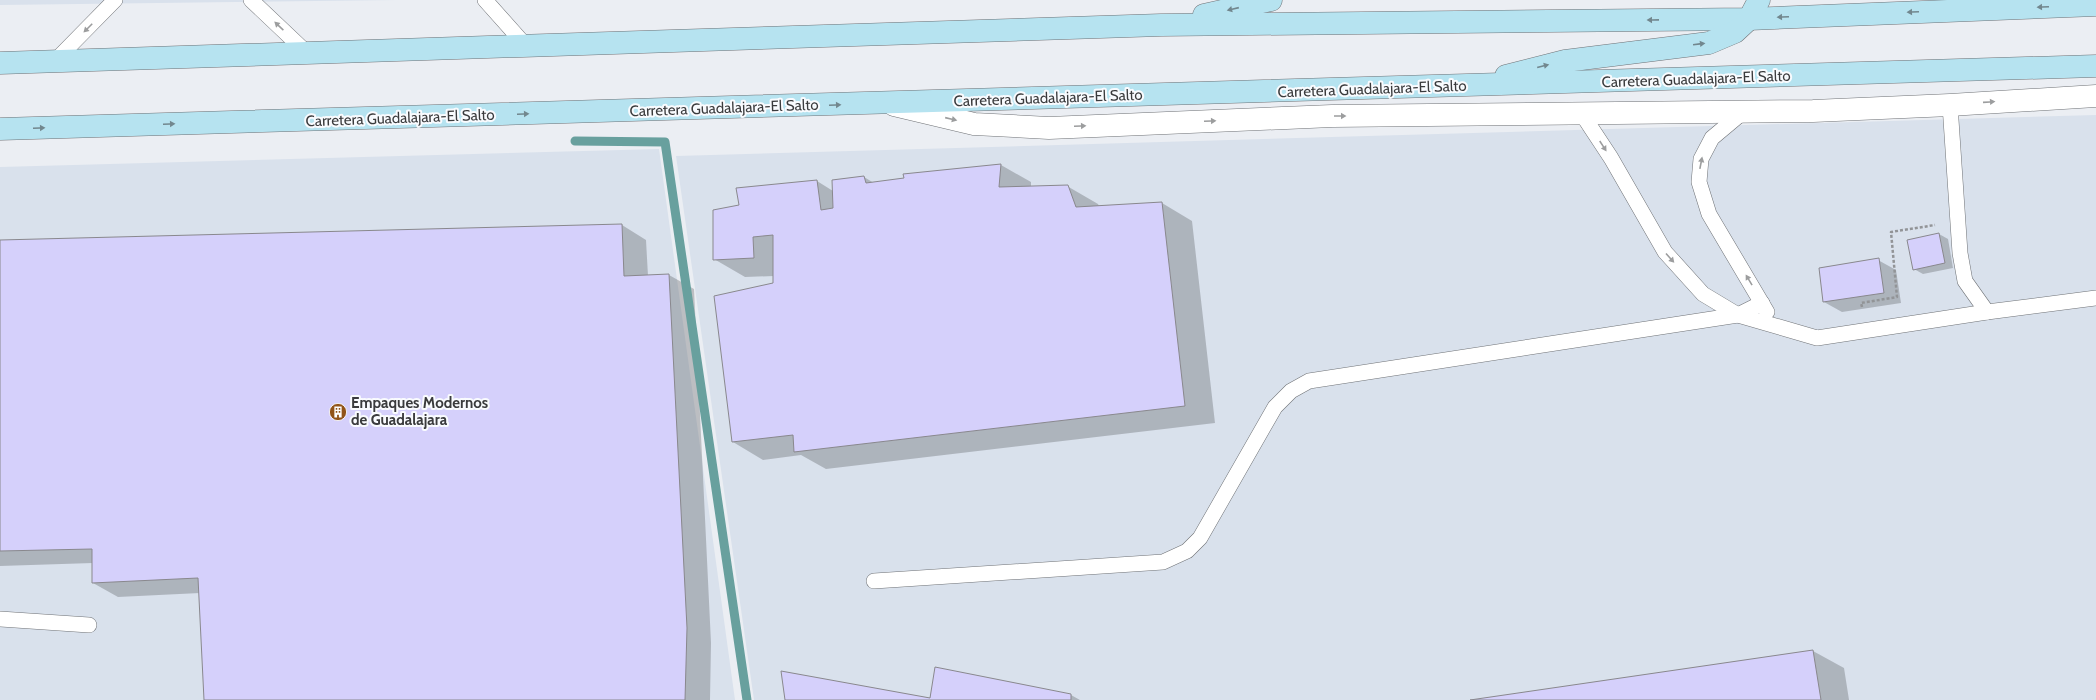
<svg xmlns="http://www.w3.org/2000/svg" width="2096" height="700" font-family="Cabin,sans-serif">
  <rect width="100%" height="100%" fill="#ebeef3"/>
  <!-- built -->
  <g fill="#d9e1ec">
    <path d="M0 0H397L0 5Z"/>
    <path d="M2096 115V700H754L676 156Z"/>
    <path d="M659 149 735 700H0V167Z"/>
  </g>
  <!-- shadow -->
  <g fill="#0003">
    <path d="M1001 165 1031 182V187L1067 186 1098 204 1099 206 1162 203 1192 221 1215 423 826 469 801 455 763 460 733 442 774 283V276L745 277 714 259 740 206 817 181 833 191 864 177 874 183Z"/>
    <path d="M622 225 646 240 648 276 669 275 694 289 711 643 710 700H205L200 593 118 597 93 583V563L0 566V241Z"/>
    <path d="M1939 234 1948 239 1953 268 1923 274 1914 269Z"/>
    <path d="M1878 260 1896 270 1901 303 1842 312 1824 302 1820 268Z"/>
    <path d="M1813 651 1844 668 1849 700H1477Z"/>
    <path d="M936 668 1071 695 1080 700H786L930 699Z"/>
  </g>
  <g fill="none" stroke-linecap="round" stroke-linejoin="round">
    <!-- stream -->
    <path stroke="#68a09e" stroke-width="9" d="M575 141 665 142 747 700"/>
  </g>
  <!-- building -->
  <g fill="#d5d0fb" stroke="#89888d">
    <path d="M1001 164 999 187 1068 185 1076 207 1162 202 1185 406 794 452 793 435 732 442 714 296 773 283V235L753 237 754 258 713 260V210L739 205 736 188 817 180 821 210 833 208 832 180 864 176 866 183 904 178 903 174Z"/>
    <path d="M622 224 624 276 669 274 687 628 685 700H204L198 578 92 583V549L0 551V240Z"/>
    <path d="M1939 233 1945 263 1913 270 1907 240Z"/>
    <path d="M1879 258 1884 293 1823 302 1819 268Z"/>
    <path d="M1813 650 1821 700H1470Z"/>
    <path d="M935 667 1071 694V700H785L781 671 930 698Z"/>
  </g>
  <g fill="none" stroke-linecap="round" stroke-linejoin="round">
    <defs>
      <g id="lane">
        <path d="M251 0 307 53"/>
        <path d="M485 0 526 46"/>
        <path d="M55 61 115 0"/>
        <path d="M1950 105 1960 253 1965 281 1987 312 2096 298"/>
        <path d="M1743 112 1712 138 1701 159 1699 182 1709 214 1767 312"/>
        <path d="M1582 114 1611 158 1665 252 1703 294 1738 315 1817 338 1987 312"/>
        <path d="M874 581 1163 562 1187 551 1200 538 1275 407 1291 391 1309 381 1738 315 1762 303"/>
        <path d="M0 619 89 625"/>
      </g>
      <path id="street" d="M894 105 974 124 1049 128 1332 116 1813 111 1950 105 2096 96"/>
      <g id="secondary">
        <path d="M1204 15 1271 0"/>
        <path d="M0 63 1161 25 1749 19 2096 5"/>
        <path d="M1506 76 1565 61 1709 43 1735 32 1749 19 1759 0"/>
        <path d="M0 129 2096 66"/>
      </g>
    </defs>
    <!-- lane casing -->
    <use href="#lane" stroke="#6f7276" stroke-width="16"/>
    <!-- street casing -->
    <use href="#street" stroke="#6f7276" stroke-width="23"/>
    <!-- secondary casing -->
    <use href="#secondary" stroke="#6f7276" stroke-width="23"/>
    <!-- path -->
    <path stroke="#929497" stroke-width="2.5" stroke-dasharray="3 2" stroke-linecap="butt" d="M1862 307 1861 303 1897 297 1891 232 1935 225"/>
    <!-- lane -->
    <use href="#lane" stroke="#fff" stroke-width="15"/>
    <!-- street -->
    <use href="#street" stroke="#fff" stroke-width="22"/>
    <!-- secondary -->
    <use href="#secondary" stroke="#b6e3f0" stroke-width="22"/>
  </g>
  <!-- one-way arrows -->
  <defs><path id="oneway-solid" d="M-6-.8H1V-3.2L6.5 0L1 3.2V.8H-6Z"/></defs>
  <g fill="#72878e">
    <use href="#oneway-solid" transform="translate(2043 7) rotate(178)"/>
    <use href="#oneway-solid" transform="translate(1233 9) rotate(167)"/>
    <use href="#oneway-solid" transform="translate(1913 12) rotate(178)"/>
    <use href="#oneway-solid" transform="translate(1783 17) rotate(178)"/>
    <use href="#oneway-solid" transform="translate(1653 20) rotate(179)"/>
    <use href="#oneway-solid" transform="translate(1699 44) rotate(-7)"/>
    <use href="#oneway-solid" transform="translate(1543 66) rotate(-14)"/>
    <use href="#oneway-solid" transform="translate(835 105) rotate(-2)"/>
    <use href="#oneway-solid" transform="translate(523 114) rotate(-2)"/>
    <use href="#oneway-solid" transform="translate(169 124) rotate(-2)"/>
    <use href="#oneway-solid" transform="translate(39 128) rotate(-2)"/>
  </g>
  <g fill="#9c9d9e">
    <use href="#oneway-solid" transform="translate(279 26) rotate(-137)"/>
    <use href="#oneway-solid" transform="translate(88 28) rotate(135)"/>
    <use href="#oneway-solid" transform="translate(1989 102) rotate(-4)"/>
    <use href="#oneway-solid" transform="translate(1340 116)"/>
    <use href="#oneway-solid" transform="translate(951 119) rotate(13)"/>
    <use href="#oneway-solid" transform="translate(1210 121) rotate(-2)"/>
    <use href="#oneway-solid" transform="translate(1080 126) rotate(-2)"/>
    <use href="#oneway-solid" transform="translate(1603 146) rotate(57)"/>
    <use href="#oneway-solid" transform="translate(1701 163) rotate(-79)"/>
    <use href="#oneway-solid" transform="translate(1670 258) rotate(48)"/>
    <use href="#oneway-solid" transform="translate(1749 280) rotate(-121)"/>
  </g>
  <!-- icons -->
  <defs>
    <symbol id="building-disc" viewBox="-11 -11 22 22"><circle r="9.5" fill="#915318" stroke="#f9fbfe"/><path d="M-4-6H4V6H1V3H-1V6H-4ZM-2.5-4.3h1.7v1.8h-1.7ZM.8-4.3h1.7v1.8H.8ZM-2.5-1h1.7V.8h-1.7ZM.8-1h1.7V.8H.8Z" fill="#fff"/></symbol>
  </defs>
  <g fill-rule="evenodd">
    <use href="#building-disc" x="328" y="402" width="20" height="20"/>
  </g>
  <g text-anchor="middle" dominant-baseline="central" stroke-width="4" stroke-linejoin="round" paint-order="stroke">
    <!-- street labels -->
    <g font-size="15" fill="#3a3b3d" stroke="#f9fbfe">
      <text transform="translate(1696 79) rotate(-2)">Carretera Guadalajara-El Salto</text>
      <text transform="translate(1372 89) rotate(-2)">Carretera Guadalajara-El Salto</text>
      <text transform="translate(1048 98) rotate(-2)">Carretera Guadalajara-El Salto</text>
      <text transform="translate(724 108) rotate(-2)">Carretera Guadalajara-El Salto</text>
      <text transform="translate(400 118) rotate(-2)">Carretera Guadalajara-El Salto</text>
    </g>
    <!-- poi labels -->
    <g font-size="15" font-weight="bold" fill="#3a3b3d" stroke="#f9fbfe" text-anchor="start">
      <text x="351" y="403">Empaques Modernos<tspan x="351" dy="17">de Guadalajara</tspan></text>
    </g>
  </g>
</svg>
